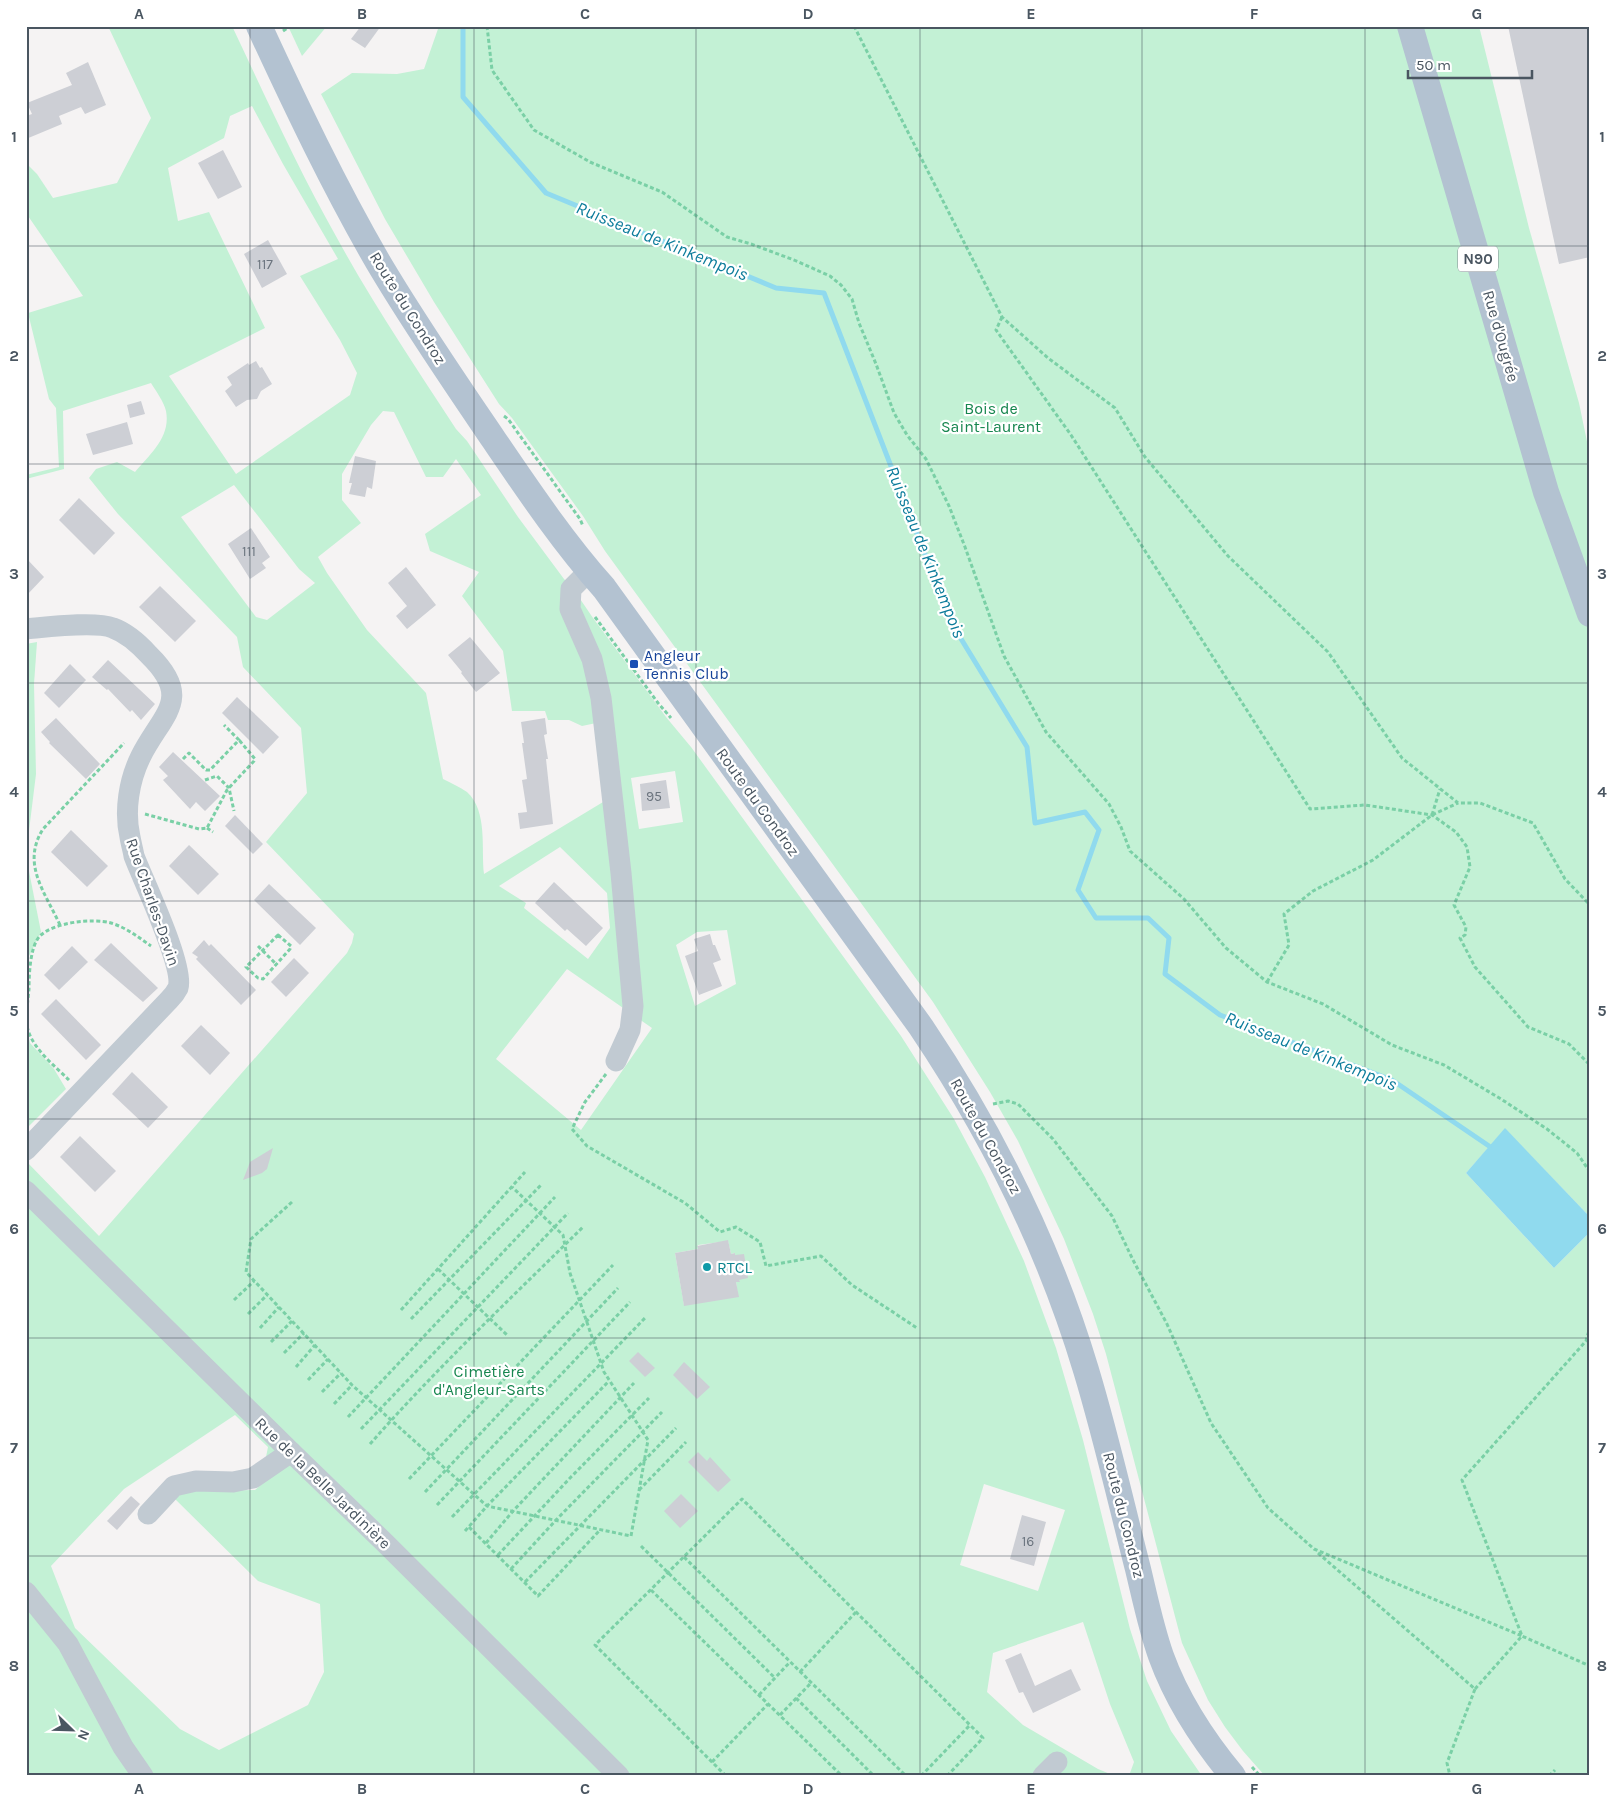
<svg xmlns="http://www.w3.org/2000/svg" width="1616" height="1802" font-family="Karla,sans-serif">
  <rect width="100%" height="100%" fill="#f5f3f3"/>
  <!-- green -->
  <g fill="#c3f1d5" fill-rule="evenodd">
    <path d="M108 26H232C266 98 298 169 337 238 373 304 415 366 456 429L467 441 518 517 564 579 574 590 593 618 666 717 691 747 901 1036 954 1119 985 1177 1024 1261 1056 1348 1083 1440 1130 1629 1147 1681 1171 1731 1202 1776H1124L1130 1773 1134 1762 1110 1704 1083 1622 993 1653 987 1692 1023 1725 1098 1769 1115 1776H26V1161L99 1236 347 953 352 943 354 934 266 842 307 793 301 728 243 667 237 637 118 514 89 478 96 469 117 462 135 472C150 454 171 437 166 411 164 402 156 391 151 383L63 411 64 469 26 479V475L59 467 56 408 49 399 28 313 83 296 26 213V163L37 174 53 198 117 183 151 118ZM252 106 283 164 338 259 300 276 340 340 357 373 350 395 236 474 169 376 265 328 209 212 178 221 168 168 224 138 230 116ZM383 411 394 412 426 477H443L456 459 481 495 425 534 430 551 479 572 462 596 503 651 512 711H545L548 720H569L582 726 601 722 608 799 484 874C481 849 488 811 467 792 460 787 451 783 443 779L426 693 367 630 327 573 318 557 361 523 342 500V474L371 425ZM234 485 299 569 315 583 267 620 256 617 181 517ZM675 771 683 822 639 829 631 778ZM560 847 607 893 610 928 588 959 524 908 526 903 499 886ZM727 930 736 984 695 1006 676 945 697 932ZM567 969 652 1028 581 1130 496 1059ZM728 1241 731 1254 735 1253V1255L739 1281 736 1282 738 1296 684 1305 675 1253 698 1249V1245ZM235 1415 268 1447 266 1457 279 1469 255 1490 186 1491 174 1498 258 1581 320 1604 324 1672 308 1705 219 1750 180 1729 75 1628 51 1566 124 1489ZM984 1484 1065 1510 1038 1591 960 1565Z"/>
    <path d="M288 26H327L302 56Z"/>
    <path d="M439 26H1479L1529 228 1579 403 1590 456V1217L1505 1129 1466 1173 1554 1268 1590 1232V1776H1265L1243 1751 1225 1727 1208 1700 1182 1643 1106 1354 1093 1314 1064 1239 1018 1141 990 1092 933 1002 605 551 583 516 512 418 499 404 434 302 385 219 321 94 352 73 397 74 424 69Z"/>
    <path d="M37 642 34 684 36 774 26 855V644Z"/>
    <path d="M26 856 41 932 26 962Z"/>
    <path d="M26 1024 30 1043 54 1069 66 1089 26 1129Z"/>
  </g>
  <!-- water -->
  <path fill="#90daee" d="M1505 1128 1590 1217V1232L1554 1268 1466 1173Z"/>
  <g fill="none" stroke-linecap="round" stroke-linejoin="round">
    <!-- stream -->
    <path stroke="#90daee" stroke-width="5" d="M463 26V97L546 193 776 288 824 293 952 624 1027 747 1035 823 1085 812 1099 830 1078 890 1096 918H1148L1169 938 1165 974 1220 1015 1392 1080 1489 1146"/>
  </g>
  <!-- building -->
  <g fill="#cdcfd5">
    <path d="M361 26H381L365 48 351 39Z"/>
    <path d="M1508 26H1590V257L1559 264Z"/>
    <path d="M88 62 106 105 85 114 81 107 59 116 62 124 26 139V116L32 114 27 103 72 85 66 73Z"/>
    <path d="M223 150 242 187 218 199 198 163Z"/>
    <path d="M268 240 287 274 262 288 244 254Z"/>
    <path d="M256 361 260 368 262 367 272 384 261 391 257 399 247 400 236 407 225 391 232 385 227 377 248 363 249 365Z"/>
    <path d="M141 401 145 414 130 418 127 405Z"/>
    <path d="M127 422 133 444 93 455 86 434Z"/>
    <path d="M355 456 376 461 372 489 367 487 365 497 349 494 352 483H349Z"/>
    <path d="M79 498 115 533 94 555 59 520Z"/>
    <path d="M251 528 270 557 262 563 266 568 250 579 228 544Z"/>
    <path d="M26 558 44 577 26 596Z"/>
    <path d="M406 567 436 605 407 629 396 616 407 606 388 583Z"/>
    <path d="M160 586 196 621 175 642 139 607Z"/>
    <path d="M470 637 500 673 476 692 461 673 462 672 448 655Z"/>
    <path d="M108 660 155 704 141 720 132 710 130 712 108 689 107 690 92 677Z"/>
    <path d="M70 664 86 680 59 708 44 693Z"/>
    <path d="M237 697 279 737 263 754 222 713Z"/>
    <path d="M56 718 100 764 86 779 49 743 50 742 41 732Z"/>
    <path d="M545 718 547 734 544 735 548 759H546L553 824 520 829 518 813 527 812 522 780 527 779 522 743H524L521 722Z"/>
    <path d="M173 752 220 796 205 811 196 802 190 809 163 780 168 776 159 767Z"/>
    <path d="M666 780 670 808 642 811 640 784Z"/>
    <path d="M235 815 263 844 253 854 225 826Z"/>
    <path d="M71 830 108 866 87 887 51 852Z"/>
    <path d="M189 845 219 874 198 895 169 866Z"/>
    <path d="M554 882 603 928 586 946 567 929 565 931 535 903Z"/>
    <path d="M269 884 316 928 300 945 254 900Z"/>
    <path d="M710 934 713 945H715L721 960 713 963 722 986 699 995 685 956 698 951 694 939Z"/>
    <path d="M204 940 209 946 211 944 256 990 241 1005 196 959 198 957 192 953Z"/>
    <path d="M111 943 158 988 143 1002 94 960Z"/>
    <path d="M72 946 88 962 59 990 44 975Z"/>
    <path d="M294 958 309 973 286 997 271 982Z"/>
    <path d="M56 999 101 1045 86 1060 41 1014Z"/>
    <path d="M201 1025 230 1053 210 1075 181 1046Z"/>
    <path d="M132 1072 168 1107 148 1128 112 1094Z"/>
    <path d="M80 1136 116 1171 95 1192 60 1157Z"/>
    <path d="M273 1148 267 1169 262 1173 243 1180 250 1162Z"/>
    <path d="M728 1240 731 1254 735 1253V1255L744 1254 748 1278 739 1280 740 1282H736L739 1297 684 1306 675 1253 698 1249 697 1246Z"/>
    <path d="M638 1352 655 1368 645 1377 629 1361Z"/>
    <path d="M684 1362 710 1387 697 1399 673 1375Z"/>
    <path d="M698 1452 707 1461 710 1457 731 1480 718 1492 688 1462Z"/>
    <path d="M681 1494 698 1511 680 1528 664 1511Z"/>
    <path d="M131 1496 140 1504 117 1530 107 1521Z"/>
    <path d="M1022 1515 1046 1522 1034 1566 1010 1559Z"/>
    <path d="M1021 1653 1035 1686 1071 1669 1081 1690 1033 1713 1023 1692 1019 1693 1005 1660Z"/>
  </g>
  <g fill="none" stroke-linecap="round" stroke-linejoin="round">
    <!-- path -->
    <g stroke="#7ad0a6" stroke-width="3" stroke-dasharray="4 2.5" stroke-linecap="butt">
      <path d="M487 26 492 70 534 130 590 162 662 192 727 237 751 244 794 260 830 276 841 285 852 299 859 323 876 364 894 413 907 435 926 459 949 506 965 547 1004 656 1046 732 1109 804 1121 827 1130 851 1184 899 1226 948 1267 982 1323 1004 1392 1045 1444 1065 1501 1099 1547 1129 1577 1153 1590 1172"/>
      <path d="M854 26 1002 317 1048 358 1115 408 1145 457 1228 556 1328 652 1402 758 1458 803H1480L1533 823 1565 879 1590 905"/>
      <path d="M283 31 290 26"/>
      <path d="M1002 317 996 330 1071 435 1310 809 1365 805 1432 815 1456 832 1467 847 1470 867 1454 905 1466 927 1465 935 1460 938 1475 967 1528 1027 1569 1044 1590 1065"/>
      <path d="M504 416 508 419 580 519 583 526"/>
      <path d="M595 617 658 703 671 718"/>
      <path d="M183 759 189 753 206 770H210L239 740 224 725"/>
      <path d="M205 780 217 776 229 788 234 811"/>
      <path d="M145 814 199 829 207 828 227 790 254 761 255 759 239 740"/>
      <path d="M1432 815 1440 789"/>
      <path d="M207 828 213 832"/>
      <path d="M60 925C45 892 21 864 43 829L124 743"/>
      <path d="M278 935 291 946 290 949 263 979 258 978 246 967Z"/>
      <path d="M258 946 277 965"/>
      <path d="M1267 982 1289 945 1284 914 1313 891 1373 860 1432 815 1458 803"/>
      <path d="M606 1074 585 1102 572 1129 587 1146 685 1203 720 1232 736 1227 760 1242 766 1266 821 1256 852 1285 917 1328"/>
      <path d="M69 1080C55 1066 34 1050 28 1030 25 1020 28 1000 29 989 29 975 30 948 39 937 52 922 94 918 111 923 127 928 138 937 151 946"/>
      <path d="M993 1104 1008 1101 1018 1104 1053 1139 1112 1216 1133 1260 1167 1324 1211 1423 1268 1508 1314 1549 1522 1636 1462 1480 1586 1341 1590 1327"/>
      <path d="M292 1202 251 1239 246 1272 352 1385 487 1506 631 1536 648 1440 604 1372 570 1273 563 1235 512 1187"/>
      <path d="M438 1269 508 1336"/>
      <path d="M234 1300 254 1281"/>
      <path d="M401 1310 525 1172"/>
      <path d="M248 1314 267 1295"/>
      <path d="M411 1319 541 1185"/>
      <path d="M260 1328 279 1307"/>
      <path d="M271 1342 292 1321"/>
      <path d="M284 1353 304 1333"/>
      <path d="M296 1367 315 1345"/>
      <path d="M308 1380 328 1359"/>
      <path d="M322 1392 341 1373"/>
      <path d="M334 1404 352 1385"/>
      <path d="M348 1417 555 1197"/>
      <path d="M361 1429 568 1213"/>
      <path d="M370 1444C437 1368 511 1298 583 1227"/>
      <path d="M409 1479 613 1265"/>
      <path d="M639 1490 686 1442"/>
      <path d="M425 1492 618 1288"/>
      <path d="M437 1505 630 1302"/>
      <path d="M452 1517 645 1318"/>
      <path d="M469 1527 538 1596 600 1530"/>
      <path d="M465 1531 487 1506 609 1381"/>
      <path d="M486 1543 513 1511 634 1383"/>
      <path d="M641 1546 775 1678"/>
      <path d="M1318 1553 1475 1689 1447 1763 1450 1776"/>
      <path d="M498 1555 571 1477 649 1398"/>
      <path d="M684 1557 906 1776"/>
      <path d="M511 1569 556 1520 662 1412"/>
      <path d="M525 1582 676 1428"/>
      <path d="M651 1590 842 1776"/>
      <path d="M800 1672 856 1612"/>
      <path d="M1475 1689 1522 1636 1590 1666"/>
      <path d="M759 1695 790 1662"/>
      <path d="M796 1698 874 1776"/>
      <path d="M780 1715 811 1683"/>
      <path d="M712 1762 768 1704"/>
      <path d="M1252 1767 1260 1776"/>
      <path d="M726 1776 595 1645 742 1499 970 1725 921 1776"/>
      <path d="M947 1776 983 1738 970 1725"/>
      <path d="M1549 1776 1555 1770"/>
    </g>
    <!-- minor -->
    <g stroke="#c1cad2" stroke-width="21">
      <path d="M589 571 571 589 570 609 592 659 601 698 621 873 633 1006 630 1030 616 1061"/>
      <path d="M26 629C48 627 95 621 113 628 127 633 139 644 149 655 194 699 162 714 141 756 129 780 124 811 130 837 131 843 133 850 134 856 143 880 185 967 178 988 176 992 172 997 169 1000L26 1150"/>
      <path d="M26 1191 291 1452 385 1543 619 1776"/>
      <path d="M148 1514 174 1486 196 1481 233 1482 253 1478 291 1452"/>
      <path d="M26 1592 68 1644 123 1747 143 1776"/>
      <path d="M1043 1776 1057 1762"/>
    </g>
    <!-- major -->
    <g stroke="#b3c2d1" stroke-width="26">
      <path d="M259 26C296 106 334 186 378 262 414 323 454 381 494 440 528 490 563 542 604 588L921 1027C993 1134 1049 1247 1086 1370 1106 1436 1121 1503 1138 1569 1145 1598 1151 1628 1161 1656 1177 1700 1203 1740 1233 1776"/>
      <path d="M1410 26 1546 492 1590 614"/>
    </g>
  </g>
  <!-- grid -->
  <path fill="none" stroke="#4a5661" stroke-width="1" stroke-opacity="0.55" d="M250 26V1776M474 26V1776M696 26V1776M920 26V1776M1142 26V1776M1365 26V1776M26 246H1590M26 464H1590M26 683H1590M26 901H1590M26 1119H1590M26 1338H1590M26 1556H1590"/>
  <!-- markers -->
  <rect fill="#1a4fb4" stroke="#fff" stroke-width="2" x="629" y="659" width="10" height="10" rx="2.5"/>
  <circle fill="#0f9aa8" stroke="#fff" stroke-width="2" cx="707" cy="1267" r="5"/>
  <g text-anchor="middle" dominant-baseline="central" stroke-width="4.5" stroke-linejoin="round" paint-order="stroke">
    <!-- number labels -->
    <g font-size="14" fill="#6b747e">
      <text x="265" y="264">117</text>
      <text x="249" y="551">111</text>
      <text x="654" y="796">95</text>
      <text x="1028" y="1541">16</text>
    </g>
    <!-- shield labels -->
    <rect fill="#fff" stroke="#808990" stroke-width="1" x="1458" y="246.5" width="40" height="25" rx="4"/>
    <g font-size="15" font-weight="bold" fill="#4a5661">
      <text x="1478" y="259">N90</text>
    </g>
    <!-- street labels -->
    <g font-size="16" fill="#4a5661" stroke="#fff">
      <text transform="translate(408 308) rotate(58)">Route du Condroz</text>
      <text transform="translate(1501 336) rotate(74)">Rue d'Ougrée</text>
      <text transform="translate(758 802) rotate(54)">Route du Condroz</text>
      <text transform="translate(153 902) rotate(71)">Rue Charles-Davin</text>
      <text transform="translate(986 1136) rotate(61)">Route du Condroz</text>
      <text transform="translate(323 1483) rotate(44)">Rue de la Belle Jardinière</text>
      <text transform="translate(1124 1515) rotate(76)">Route du Condroz</text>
    </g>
    <!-- park labels -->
    <g font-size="16" fill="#17864f" stroke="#fff">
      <text x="991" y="408">Bois de<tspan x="991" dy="18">Saint-Laurent</tspan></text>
      <text x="489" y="1371">Cimetière<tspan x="489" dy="18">d'Angleur-Sarts</tspan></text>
    </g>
    <!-- transit labels -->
    <g font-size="16" fill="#164399" stroke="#fff" text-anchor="start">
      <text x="644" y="655">Angleur<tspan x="644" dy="18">Tennis Club</tspan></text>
    </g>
    <!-- culture labels -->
    <g font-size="16" fill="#0d838f" stroke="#fff" text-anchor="start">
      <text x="717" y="1267">RTCL</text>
    </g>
    <!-- water labels -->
    <g font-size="18" font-style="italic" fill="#0c7c9b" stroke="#fff">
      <text transform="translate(662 241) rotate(22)">Ruisseau de Kinkempois</text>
      <text transform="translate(926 552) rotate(68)">Ruisseau de Kinkempois</text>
      <text transform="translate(1311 1051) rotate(22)">Ruisseau de Kinkempois</text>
    </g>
  </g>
  <!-- border -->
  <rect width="1616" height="1802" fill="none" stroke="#ffffff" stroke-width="55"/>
  <!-- north arrow -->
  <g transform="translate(72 1730) rotate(113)" stroke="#ffffff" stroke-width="4" paint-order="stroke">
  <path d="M0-4L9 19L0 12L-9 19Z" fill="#4a5661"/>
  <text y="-8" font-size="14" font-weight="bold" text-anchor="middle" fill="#4a5661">N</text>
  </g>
  <!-- scale -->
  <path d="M1408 70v8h124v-8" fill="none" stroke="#4a5661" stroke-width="2.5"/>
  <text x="1416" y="70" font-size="15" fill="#4a5661" stroke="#ffffff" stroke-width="4" paint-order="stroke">50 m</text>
  <rect x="28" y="28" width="1560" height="1746" fill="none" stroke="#4a5661" stroke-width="2"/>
  <g font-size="16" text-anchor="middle" font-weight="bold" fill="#4a5661">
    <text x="139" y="19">A</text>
    <text x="362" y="19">B</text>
    <text x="585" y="19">C</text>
    <text x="808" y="19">D</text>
    <text x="1031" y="19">E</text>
    <text x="1254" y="19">F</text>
    <text x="1477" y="19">G</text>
    <text x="14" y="142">1</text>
    <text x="1602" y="142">1</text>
    <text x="14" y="361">2</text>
    <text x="1602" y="361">2</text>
    <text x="14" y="579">3</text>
    <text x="1602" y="579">3</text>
    <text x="14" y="797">4</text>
    <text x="1602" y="797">4</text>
    <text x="14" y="1016">5</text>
    <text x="1602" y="1016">5</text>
    <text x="14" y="1234">6</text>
    <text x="1602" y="1234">6</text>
    <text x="14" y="1453">7</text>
    <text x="1602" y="1453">7</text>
    <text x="14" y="1671">8</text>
    <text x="1602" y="1671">8</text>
    <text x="139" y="1794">A</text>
    <text x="362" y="1794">B</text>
    <text x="585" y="1794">C</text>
    <text x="808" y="1794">D</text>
    <text x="1031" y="1794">E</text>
    <text x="1254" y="1794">F</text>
    <text x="1477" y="1794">G</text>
  </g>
</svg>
